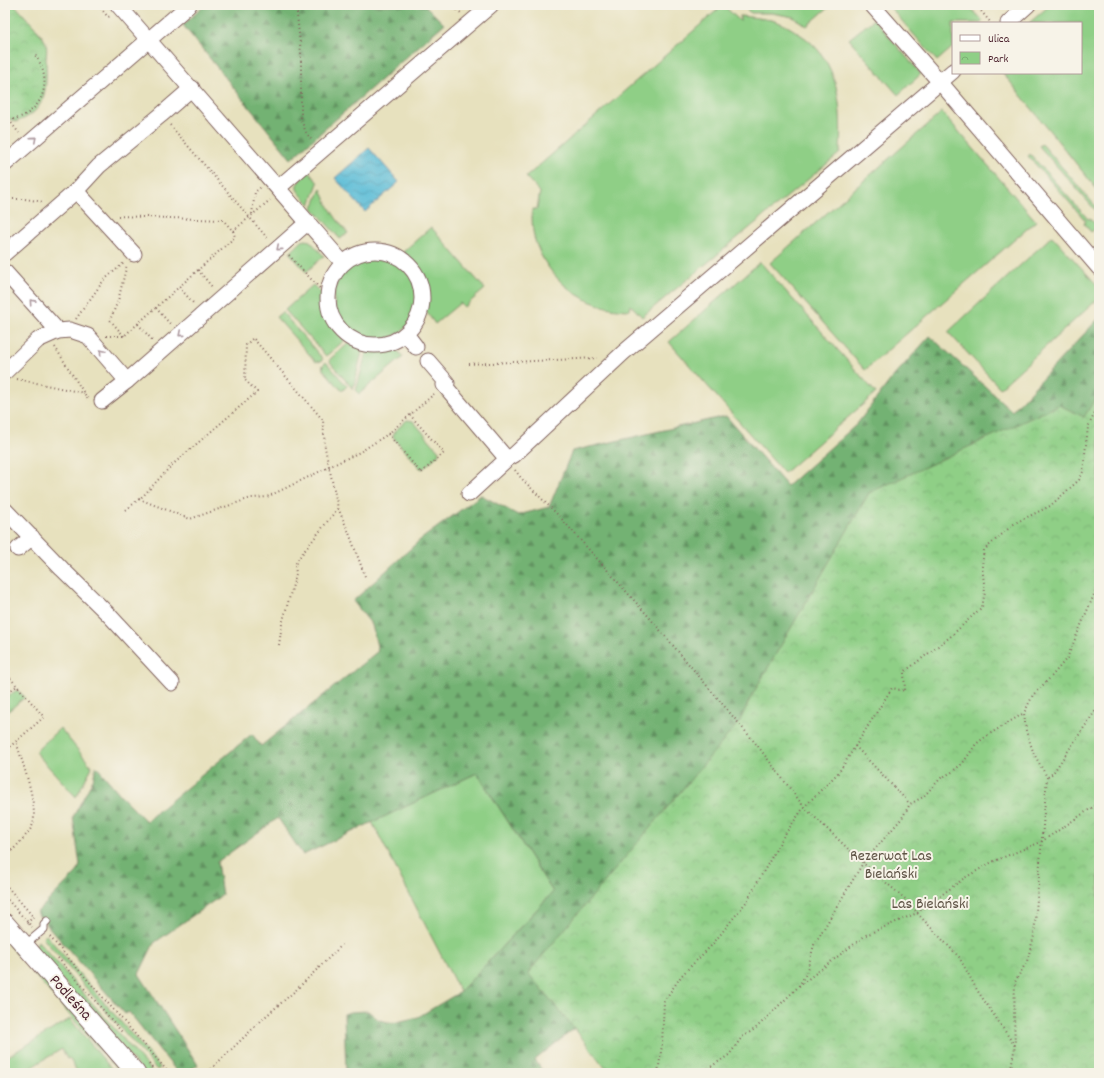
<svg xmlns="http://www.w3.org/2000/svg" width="1104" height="1078" font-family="Dekko,sans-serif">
  <defs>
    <pattern id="forest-firs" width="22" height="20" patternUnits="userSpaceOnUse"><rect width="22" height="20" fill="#73b273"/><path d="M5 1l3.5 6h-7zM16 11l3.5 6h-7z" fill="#60905f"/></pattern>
    <pattern id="park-crowns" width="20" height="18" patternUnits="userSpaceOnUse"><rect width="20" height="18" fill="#8fcf86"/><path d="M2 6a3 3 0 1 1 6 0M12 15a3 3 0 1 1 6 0" fill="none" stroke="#7db174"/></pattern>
    <pattern id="water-waves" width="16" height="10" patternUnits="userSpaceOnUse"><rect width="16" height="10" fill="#58bcd7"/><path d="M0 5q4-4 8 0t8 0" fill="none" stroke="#4b98af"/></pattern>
  </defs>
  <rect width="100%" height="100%" fill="#f7f3e8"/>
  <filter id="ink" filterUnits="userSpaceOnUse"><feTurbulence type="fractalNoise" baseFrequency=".025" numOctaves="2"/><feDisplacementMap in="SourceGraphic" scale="8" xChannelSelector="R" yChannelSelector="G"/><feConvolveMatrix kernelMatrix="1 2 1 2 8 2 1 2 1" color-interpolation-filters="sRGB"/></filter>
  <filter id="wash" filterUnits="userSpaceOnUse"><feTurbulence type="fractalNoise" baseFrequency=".012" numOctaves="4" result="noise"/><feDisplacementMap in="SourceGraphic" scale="16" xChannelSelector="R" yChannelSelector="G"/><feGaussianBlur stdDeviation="0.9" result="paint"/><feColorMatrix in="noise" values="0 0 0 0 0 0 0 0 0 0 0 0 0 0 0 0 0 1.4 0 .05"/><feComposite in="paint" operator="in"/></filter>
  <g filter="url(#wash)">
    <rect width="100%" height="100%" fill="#e7e1be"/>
    <!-- grass -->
    <g fill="#8fcf86" stroke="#6c7758">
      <path d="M723 5 740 21V16C750 17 761 18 771 20 780 22 790 27 798 33 841 59 842 108 840 153L642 317 631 305 630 310C586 310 546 280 534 237 532 228 532 218 532 209H537L540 192 526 177Z"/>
      <path d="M741 5H831L807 26 793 17 772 13H751Z"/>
      <path d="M888 5H968L983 21 981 23H953V47L937 61Z"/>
      <path d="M1050 5H1099V192L1003 73H1081V23H1029Z"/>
      <path d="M874 19 921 74 898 95 849 39Z"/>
      <path d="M942 112 1036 221 865 370 770 263Z"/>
      <path d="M1042 144 1099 210V219L1095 214 1097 212 1039 146Z"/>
      <path d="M1030 154 1088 219 1090 218 1098 227 1091 232 1083 223 1086 221 1028 156Z"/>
      <path d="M309 171 318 183 310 205C295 187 290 189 309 171Z"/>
      <path d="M321 188C326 204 336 220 348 233L340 239 313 208Z"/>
      <path d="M431 227 485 289 464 307 460 303 435 324 425 310C428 288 422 267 403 252Z"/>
      <path d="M1052 236 1099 287V298L1000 388 948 332Z"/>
      <path d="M306 240 310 241 324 256 306 272 290 253 302 241Z"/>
      <circle cx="376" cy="298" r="42"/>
      <path d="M760 262 876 393 784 473 669 342Z"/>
      <path d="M313 285 323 295C324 314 331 328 345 340L326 356 285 310Z"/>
      <path d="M282 312 323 359 320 362 318 361 316 362 276 317Z"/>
      <path d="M349 343 363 348 353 389 330 362V359Z"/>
      <path d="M393 346 403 357 359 394 356 391 367 349H375Z"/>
      <path d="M326 362 347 386 342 391 322 368 324 367 322 366Z"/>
      <path d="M407 420 413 421 439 451 438 455 423 469 420 468 393 437 394 432Z"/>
      <path d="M17 690 25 697 5 714V698Z"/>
      <path d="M60 728 92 767 76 797 35 752Z"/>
      <path d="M477 773 553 892 460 992 372 822Z"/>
      <path d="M46 935 159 1066 160 1068 157 1070 43 938Z"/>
      <path d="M11 940 126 1073H120L8 944Z"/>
      <path d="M38 941 153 1073H144L34 948Z"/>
      <path d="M70 1019 115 1073H78L69 1058 67 1059 62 1049 21 1073H5V1058Z"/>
    </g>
    <!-- forest -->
    <g fill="url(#forest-firs)" stroke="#5e684f">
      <path d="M205 5H425L444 24 291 159 183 25Z"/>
      <path d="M1099 318V1073L575 1028 535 1060 544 1073H346L344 1014 350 1012 368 1011 379 1020 393 1023 418 1017 460 992 553 892 477 773 303 855 278 818 217 862 222 895 154 943 139 974 198 1065 185 1073H178L129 1012 125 1014 47 925 45 918 43 920 36 913 77 872 80 865 73 817 93 780 96 766 125 800 146 821 252 734 261 746 378 651 372 625 353 601 420 540 481 495 518 515 549 507 572 451 726 416 787 486 857 424 892 378 930 336 1012 411Z"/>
    </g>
    <!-- park -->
    <g fill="url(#park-crowns)" stroke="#6c7758">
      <path d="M7 5H15C23 15 39 30 45 41 48 46 46 56 46 62 47 90 46 113 15 122L5 116V10Z"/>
      <path d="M1099 393V1073H609L575 1029 528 973 740 721 750 699 869 493 1059 405 1084 417Z"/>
    </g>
    <!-- water -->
    <path fill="url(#water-waves)" stroke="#516e81" d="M369 148 399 182 365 212 335 178Z"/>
  </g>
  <g filter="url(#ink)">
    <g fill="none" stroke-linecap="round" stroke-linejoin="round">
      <defs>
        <path id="service" d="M25 945 44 929V924L47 921"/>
        <g id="minor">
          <path d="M118 5 343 263"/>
          <path d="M872 5 940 82 1099 268"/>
          <path d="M1008 23 1028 5"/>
          <path d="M5 164 189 5"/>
          <path d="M278 188 491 5"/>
          <path d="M76 191 134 254"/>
          <circle cx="375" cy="298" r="47"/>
          <path d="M5 253 76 191 99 166 161 115 192 88"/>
          <path d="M5 272 58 331"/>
          <path d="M406 334 416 347"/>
          <path d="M428 361 447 383 444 385 507 459"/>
          <path d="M5 372 38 340 58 331 70 330 88 336 127 381"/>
          <path d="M102 401 127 381 308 222"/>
          <path d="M469 494 507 459 514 455 623 353 953 71"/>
          <path d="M5 510 62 569 109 615 172 683"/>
          <path d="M18 549 32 537"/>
        </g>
        <path id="tertiary" d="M5 923 136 1073"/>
      </defs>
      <!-- service casing -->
      <use href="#service" stroke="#81635e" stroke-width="9"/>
      <!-- minor casing -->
      <use href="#minor" stroke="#81635e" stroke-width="17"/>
      <!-- tertiary casing -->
      <use href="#tertiary" stroke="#81635e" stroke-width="20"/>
      <!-- path -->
      <g stroke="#81635e" stroke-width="2" stroke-dasharray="1 3" stroke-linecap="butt">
        <path d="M98 5 108 17 111 16"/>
        <path d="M296 5 301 53V120L306 132 312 141"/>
        <path d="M446 5 452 6 461 13"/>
        <path d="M976 5 991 23"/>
        <path d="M5 120C40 119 56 83 35 55"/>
        <path d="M9 120 19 133"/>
        <path d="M170 125 269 240"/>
        <path d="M5 199H25L44 202"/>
        <path d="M252 214 255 192 261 187"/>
        <path d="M118 216 223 220 233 231 270 200"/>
        <path d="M289 255C302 270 315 283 328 297"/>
        <path d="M198 270 213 288"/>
        <path d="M179 287 194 304"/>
        <path d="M156 308 171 325"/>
        <path d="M76 319 104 280 124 263"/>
        <path d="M138 324 153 341"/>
        <path d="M106 336H124L235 237 233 231"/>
        <path d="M124 336 110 320 118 301 127 264"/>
        <path d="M55 347 89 401"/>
        <path d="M469 364 597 358"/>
        <path d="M17 379 84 393"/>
        <path d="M388 434 421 473 444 453 410 415"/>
        <path d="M515 470 521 478 559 516 649 617 757 745 804 807 863 863 910 903 917 913 959 957 977 990 1015 1046"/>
        <path d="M139 499 190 519 251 498 267 497 360 452 388 434 434 394"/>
        <path d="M126 510 144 495 171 466 257 392 245 380 246 345 253 338 323 420 325 448 338 508 349 533 366 579"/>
        <path d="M279 645 282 624 296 574 295 565 298 559 338 508"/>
        <path d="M5 672 44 717 5 751"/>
        <path d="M5 694 17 686"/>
        <path d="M855 746 910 804"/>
        <path d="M1048 777 1053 773 1096 710 1099 707"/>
        <path d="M5 844 12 851 5 858"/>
        <path d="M12 851C17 845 31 831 33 824 38 804 22 762 16 741"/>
        <path d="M5 884 36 920"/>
        <path d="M5 897 32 927"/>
        <path d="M27 923 33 917"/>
        <path d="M50 937 169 1073"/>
        <path d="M58 958 122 1032"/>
        <path d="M799 986 866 935 917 913 963 879 992 862 1041 842 1099 803"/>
        <path d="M149 1064 156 1073"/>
        <path d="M211 1069 266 1016 295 991 342 945"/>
        <path d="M160 1073 165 1069"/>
        <path d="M658 1073 662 1045 664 1001 682 975 712 945 747 901 783 837 804 807 839 772 892 688 905 691 904 672 950 637 982 607 985 592 982 566 984 550 1015 523 1050 506 1079 480 1083 472 1088 427 1099 405"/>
        <path d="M701 1073 729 1055 742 1037 755 1029 798 987 806 974 814 945 863 863 902 818 910 804 923 797 941 778 952 772 963 763 976 744 988 735 1024 713"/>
        <path d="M1010 1073 1015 1046 1014 1016 1015 982 1027 961 1034 936 1047 777 1034 754 1026 731 1024 713 1033 695 1052 676 1067 658 1099 583"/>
      </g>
      <!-- service -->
      <use href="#service" stroke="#fff" stroke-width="7"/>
      <!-- minor -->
      <use href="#minor" stroke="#fff" stroke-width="15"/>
      <!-- tertiary -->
      <use href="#tertiary" stroke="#fff" stroke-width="18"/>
    </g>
    <!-- one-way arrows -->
    <defs><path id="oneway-chevron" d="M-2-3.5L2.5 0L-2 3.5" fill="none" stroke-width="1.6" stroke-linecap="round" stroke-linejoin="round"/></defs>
    <g stroke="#ae9aa0">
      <use href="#oneway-chevron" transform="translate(34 139) rotate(-41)"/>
      <use href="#oneway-chevron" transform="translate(279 248) rotate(139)"/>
      <use href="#oneway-chevron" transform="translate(32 302) rotate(-132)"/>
      <use href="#oneway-chevron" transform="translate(181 334) rotate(139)"/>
      <use href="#oneway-chevron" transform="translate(102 352) rotate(-131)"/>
    </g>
  </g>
  <g text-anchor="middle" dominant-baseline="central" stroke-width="4" stroke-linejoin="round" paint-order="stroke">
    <!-- park labels -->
    <g font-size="16" fill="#5f5446" stroke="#f7f3e8">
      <text x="891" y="856">Rezerwat Las<tspan x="891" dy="18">Bielański</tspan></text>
      <text x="930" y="904">Las Bielański</text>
    </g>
    <!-- street labels -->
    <g font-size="16" fill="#4a1f2b" stroke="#f7f3e8">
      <text transform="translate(70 998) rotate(48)">Podleśna</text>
    </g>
  </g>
  <!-- margin -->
  <rect width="1104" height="1078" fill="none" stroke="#f7f3e8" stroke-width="20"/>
  <!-- legend -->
  <rect x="952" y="22" width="130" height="52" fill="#f7f3e8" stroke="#b29e9c"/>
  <rect x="960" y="35" width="20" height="6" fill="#ffffff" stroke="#b29e9c"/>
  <text x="988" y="42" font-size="12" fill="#4a1f2b">Ulica</text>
  <rect x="960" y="52" width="20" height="12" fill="url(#park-crowns)" stroke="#b29e9c"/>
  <text x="988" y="62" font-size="12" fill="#4a1f2b">Park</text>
</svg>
